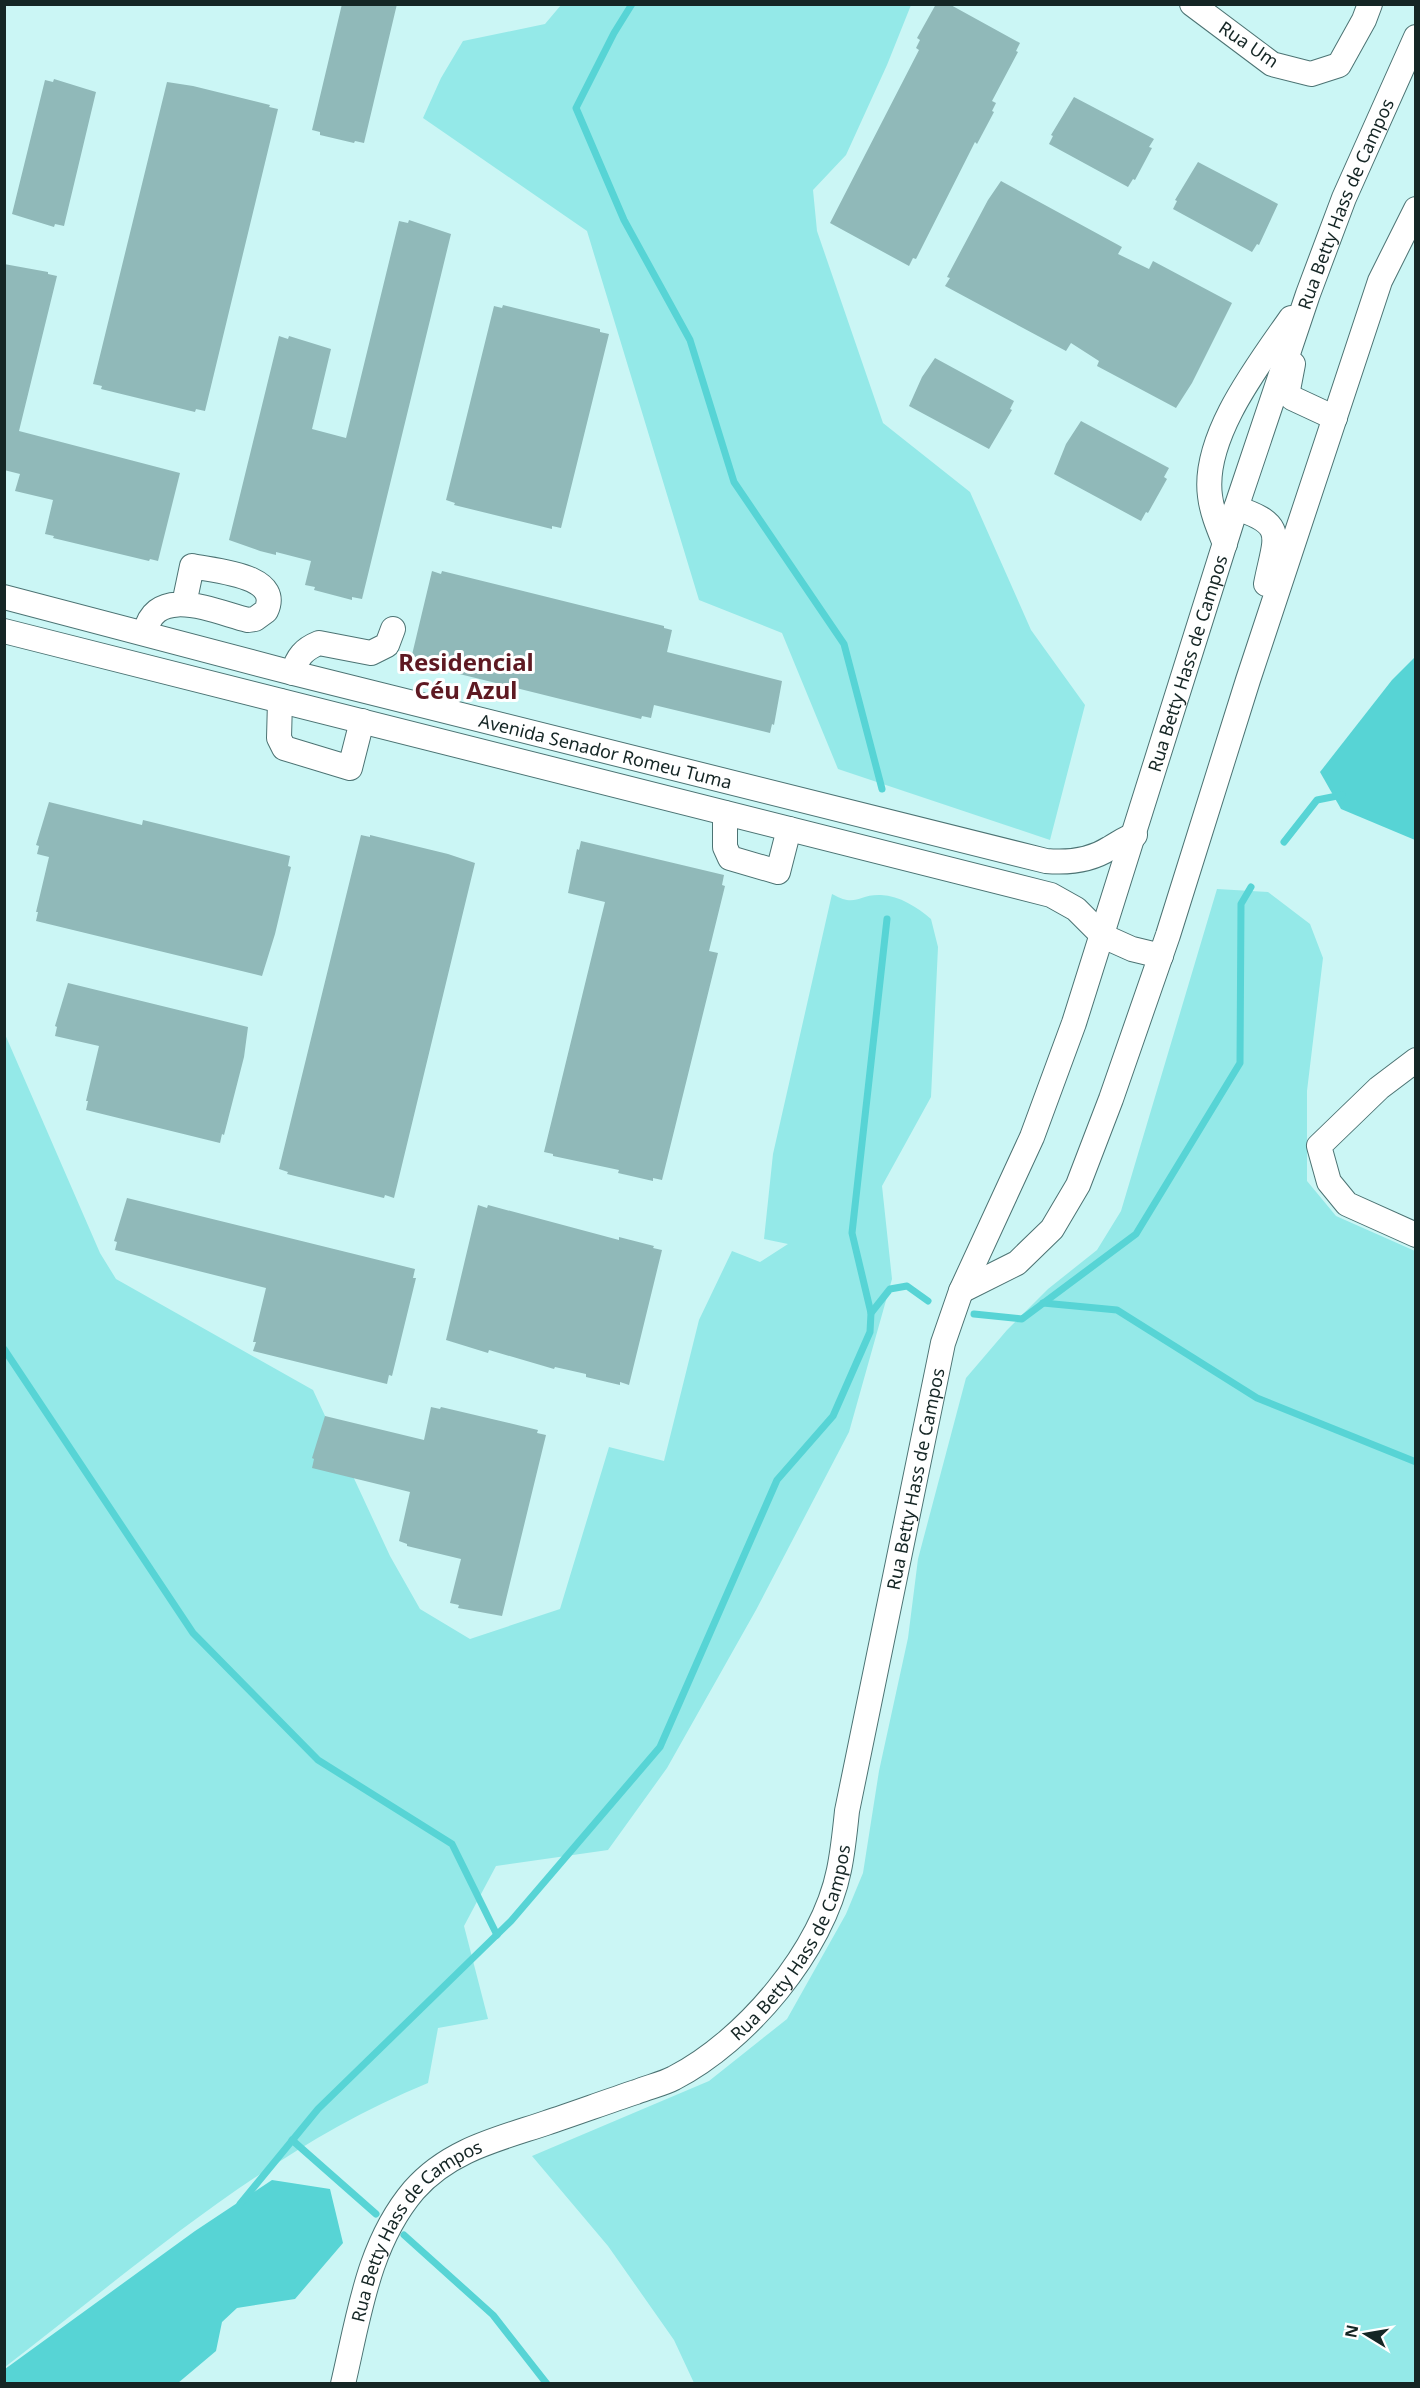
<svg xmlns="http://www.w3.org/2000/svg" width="1420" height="2388" font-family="'Noto Sans',sans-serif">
  <rect width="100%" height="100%" fill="#cbf6f5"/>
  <!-- green -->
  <g fill="#94e9e8">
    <path d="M561 5H911L887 65 846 155 813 190 817 231 883 423 970 492 1031 630 1085 705 1050 840 838 769 782 633 699 600 587 231 423 118 441 78 463 41 545 24Z"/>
    <path d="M1217 889 1268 892 1310 924 1323 958 1307 1091V1181L1336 1216 1415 1251V2383H694L674 2340 608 2246 532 2156 709 2081 787 2019 846 1914 863 1873 879 1771 908 1638 918 1559 966 1378 1007 1330 1048 1289 1097 1250 1121 1211Z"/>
    <path d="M832 894C857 908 857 894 881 895 900 896 917 907 931 919L938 947 931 1097 882 1186 892 1279 849 1432 756 1610 667 1768 608 1850 496 1866 464 1926 488 2019 438 2028 428 2083C271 2147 139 2264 5 2367L4 1032 100 1253 116 1279 313 1390 390 1556 420 1609 470 1639 560 1609 609 1447 664 1461 699 1320 732 1251 760 1262 788 1244 764 1239 773 1154Z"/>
  </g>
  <!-- water -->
  <g fill="#57d4d5">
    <path d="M1415 657V840L1341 809 1320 772 1392 680Z"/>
    <path d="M272 2180 330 2189 343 2243 295 2299 237 2308 222 2322 216 2351 178 2383H5V2369L195 2231Z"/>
  </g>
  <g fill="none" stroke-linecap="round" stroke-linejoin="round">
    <!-- stream -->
    <g stroke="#57d4d5" stroke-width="7">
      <path d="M632 4 614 33 576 108 624 220 690 340 734 482 844 644 882 789"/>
      <path d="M1284 842 1317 800 1342 795"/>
      <path d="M1043 1303 1117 1310 1257 1398 1416 1462"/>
      <path d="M871 1313 852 1233 887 919"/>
      <path d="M974 1314 1022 1319 1136 1234 1240 1063 1241 904 1251 887"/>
      <path d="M4 1349 193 1633 318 1760 452 1844 497 1935"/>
      <path d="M292 2140 376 2214"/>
      <path d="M240 2204 318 2109 511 1921 660 1747 777 1480 833 1416 870 1332 871 1313 890 1289 907 1286 928 1301"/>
      <path d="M404 2235 493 2315 547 2384"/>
    </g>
  </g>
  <!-- building -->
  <g fill="#90b9b9">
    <path d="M342 4H397L364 143 355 141 354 143 320 135V132L312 130Z"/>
    <path d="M936 4H949L1020 43 1016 51 1018 52 992 101 996 103 992 111 994 112 977 144 975 142 916 259 913 258 909 266 830 223 919 50 916 48 920 40 917 38Z"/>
    <path d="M54 79 96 92 64 226 55 224 54 227 12 214 45 80 53 82Z"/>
    <path d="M167 82 193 86 270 105 269 107 278 109 205 411 196 409 195 412 101 389 102 386 93 384Z"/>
    <path d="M1074 97 1154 139 1149 147 1152 148 1135 180 1133 179 1128 187 1049 144 1053 136 1051 135Z"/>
    <path d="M1198 162 1278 204 1259 245 1257 244 1252 252 1173 209 1177 201 1175 200Z"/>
    <path d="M1001 181 1122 247 1118 254 1149 269 1153 261 1232 303 1192 383 1176 408 1097 366 1099 361 1071 343 1066 351 945 286 950 278 947 277 988 200Z"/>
    <path d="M409 220 451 234 362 599 352 597V600L314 590 315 587 305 585 311 561 276 552V555L260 551 229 540 279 336 288 339 289 336 331 349 312 429 346 438 399 221 408 223Z"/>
    <path d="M4 264 48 272V274L57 276 19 431 180 473 158 561 150 559 149 561 53 538 54 536 45 534 53 500 15 491 20 474 4 470Z"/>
    <path d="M503 305 600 329V332L609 334 561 528 552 526V529L454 505 455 503 446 500 494 306 502 308Z"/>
    <path d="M935 358 1014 401 1010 409 1012 410 989 449 909 406 922 377Z"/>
    <path d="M1081 421 1169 468 1164 477 1167 479 1148 513 1146 512 1141 521 1054 474 1066 444Z"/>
    <path d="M432 571 441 574 442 571 664 626V628L672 630 667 652 782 681 774 725 772 724 770 733 654 705 651 718 642 716 641 719 419 664V661L411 659Z"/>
    <path d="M49 802 142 825 143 820 290 856 288 866 291 867 275 934 262 976 36 921 38 912H36L49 857 37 854 39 846 36 845Z"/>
    <path d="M361 835 370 837V835L448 854 475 863 394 1198 385 1195 384 1198 287 1174 288 1172 279 1169Z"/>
    <path d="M581 841 724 875 722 885 725 886 709 951 718 953 662 1180 653 1178V1181L618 1173 619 1170 553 1156V1154L544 1152 605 902 568 893 577 849 579 850Z"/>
    <path d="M68 983 248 1027 244 1057 224 1135 222 1134 220 1143 86 1110 88 1101H86L99 1046 55 1036 57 1027 55 1026Z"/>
    <path d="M127 1198 415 1269 413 1278H416L392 1376 389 1375 387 1384 253 1351 256 1342H253L266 1288 115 1250 117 1242 114 1241Z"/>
    <path d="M478 1205 487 1208 488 1205 619 1240V1237L654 1246 653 1248 662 1250 629 1385 620 1382V1385L586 1377V1374L555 1367 554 1369 489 1350 488 1353 446 1340Z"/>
    <path d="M431 1407 440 1409 441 1407 475 1415 538 1430 537 1433 546 1435 502 1616 458 1608 459 1605 450 1603 461 1559 407 1546V1544L399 1541 410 1492 312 1468 314 1459 312 1458 325 1416 424 1440Z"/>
  </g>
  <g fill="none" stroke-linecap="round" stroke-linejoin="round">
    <defs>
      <g id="minor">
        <path d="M1192 4 1272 64 1311 74 1339 65 1364 20 1370 4"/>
        <path d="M1293 364 1288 390 1292 398 1335 418"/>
        <path d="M1236 508C1288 525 1275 537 1266 584"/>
        <path d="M1225 544C1219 529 1212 513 1210 496 1202 437 1259 364 1291 318"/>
        <path id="s1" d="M4 597 293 673 1046 861C1068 863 1090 861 1110 848 1119 843 1125 838 1135 835"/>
        <path d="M4 631 1051 895 1076 909 1103 936 1132 949 1161 956"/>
        <path d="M145 633C155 583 215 612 248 620L255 619 266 611C283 575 215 571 192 566L184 604"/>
        <path d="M293 673C297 657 304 649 319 643L371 653 387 645 393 629"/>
        <path d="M280 701 279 738 284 748 350 768 362 721"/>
        <path d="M725 813V847L730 858 778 872 789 829"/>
        <path d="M1416 1060 1379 1088 1319 1146 1329 1182 1347 1204 1416 1235"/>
        <path d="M961 1291 1017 1263 1052 1229 1078 1185 1111 1099 1168 935 1248 680 1380 281 1416 209"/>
        <path id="s2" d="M343 2384C359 2316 368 2244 414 2190 449 2150 498 2139 546 2123 576 2113 606 2102 636 2092 648 2087 663 2084 674 2078 746 2041 823 1950 839 1870 843 1851 845 1831 847 1811L943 1343 961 1291 1032 1137 1074 1023 1236 508 1308 294 1344 198 1416 37"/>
      </g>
    </defs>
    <!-- minor casing -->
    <use href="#minor" stroke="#4c7373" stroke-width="26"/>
    <!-- minor -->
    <use href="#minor" stroke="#fff" stroke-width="24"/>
  </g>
  <g text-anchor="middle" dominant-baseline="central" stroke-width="6" stroke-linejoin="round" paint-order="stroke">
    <!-- street labels -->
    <g font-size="18" fill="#152625" stroke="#fff">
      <text transform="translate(1249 44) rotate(34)">Rua Um</text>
      <text stroke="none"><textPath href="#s2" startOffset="2514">Rua Betty Hass de Campos</textPath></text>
      <text stroke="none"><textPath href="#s2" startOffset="2028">Rua Betty Hass de Campos</textPath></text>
      <text stroke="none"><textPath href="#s1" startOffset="621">Avenida Senador Romeu Tuma</textPath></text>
      <text stroke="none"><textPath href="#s2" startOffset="1166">Rua Betty Hass de Campos</textPath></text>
      <text stroke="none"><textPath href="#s2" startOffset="680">Rua Betty Hass de Campos</textPath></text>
      <text stroke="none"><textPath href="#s2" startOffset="177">Rua Betty Hass de Campos</textPath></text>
    </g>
    <!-- district labels -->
    <g font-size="24" font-weight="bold" fill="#5e1922" stroke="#fff">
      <text x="466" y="661">Residencial<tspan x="466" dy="28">Céu Azul</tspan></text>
    </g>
  </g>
  <!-- border -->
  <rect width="1420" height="2388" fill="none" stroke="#152625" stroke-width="12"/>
  <!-- north arrow -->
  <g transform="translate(1366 2334) rotate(281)" stroke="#ffffff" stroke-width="4.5" paint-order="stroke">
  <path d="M0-4.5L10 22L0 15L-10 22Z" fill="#152625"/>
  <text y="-9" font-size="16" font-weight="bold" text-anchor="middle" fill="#152625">N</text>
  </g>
</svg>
